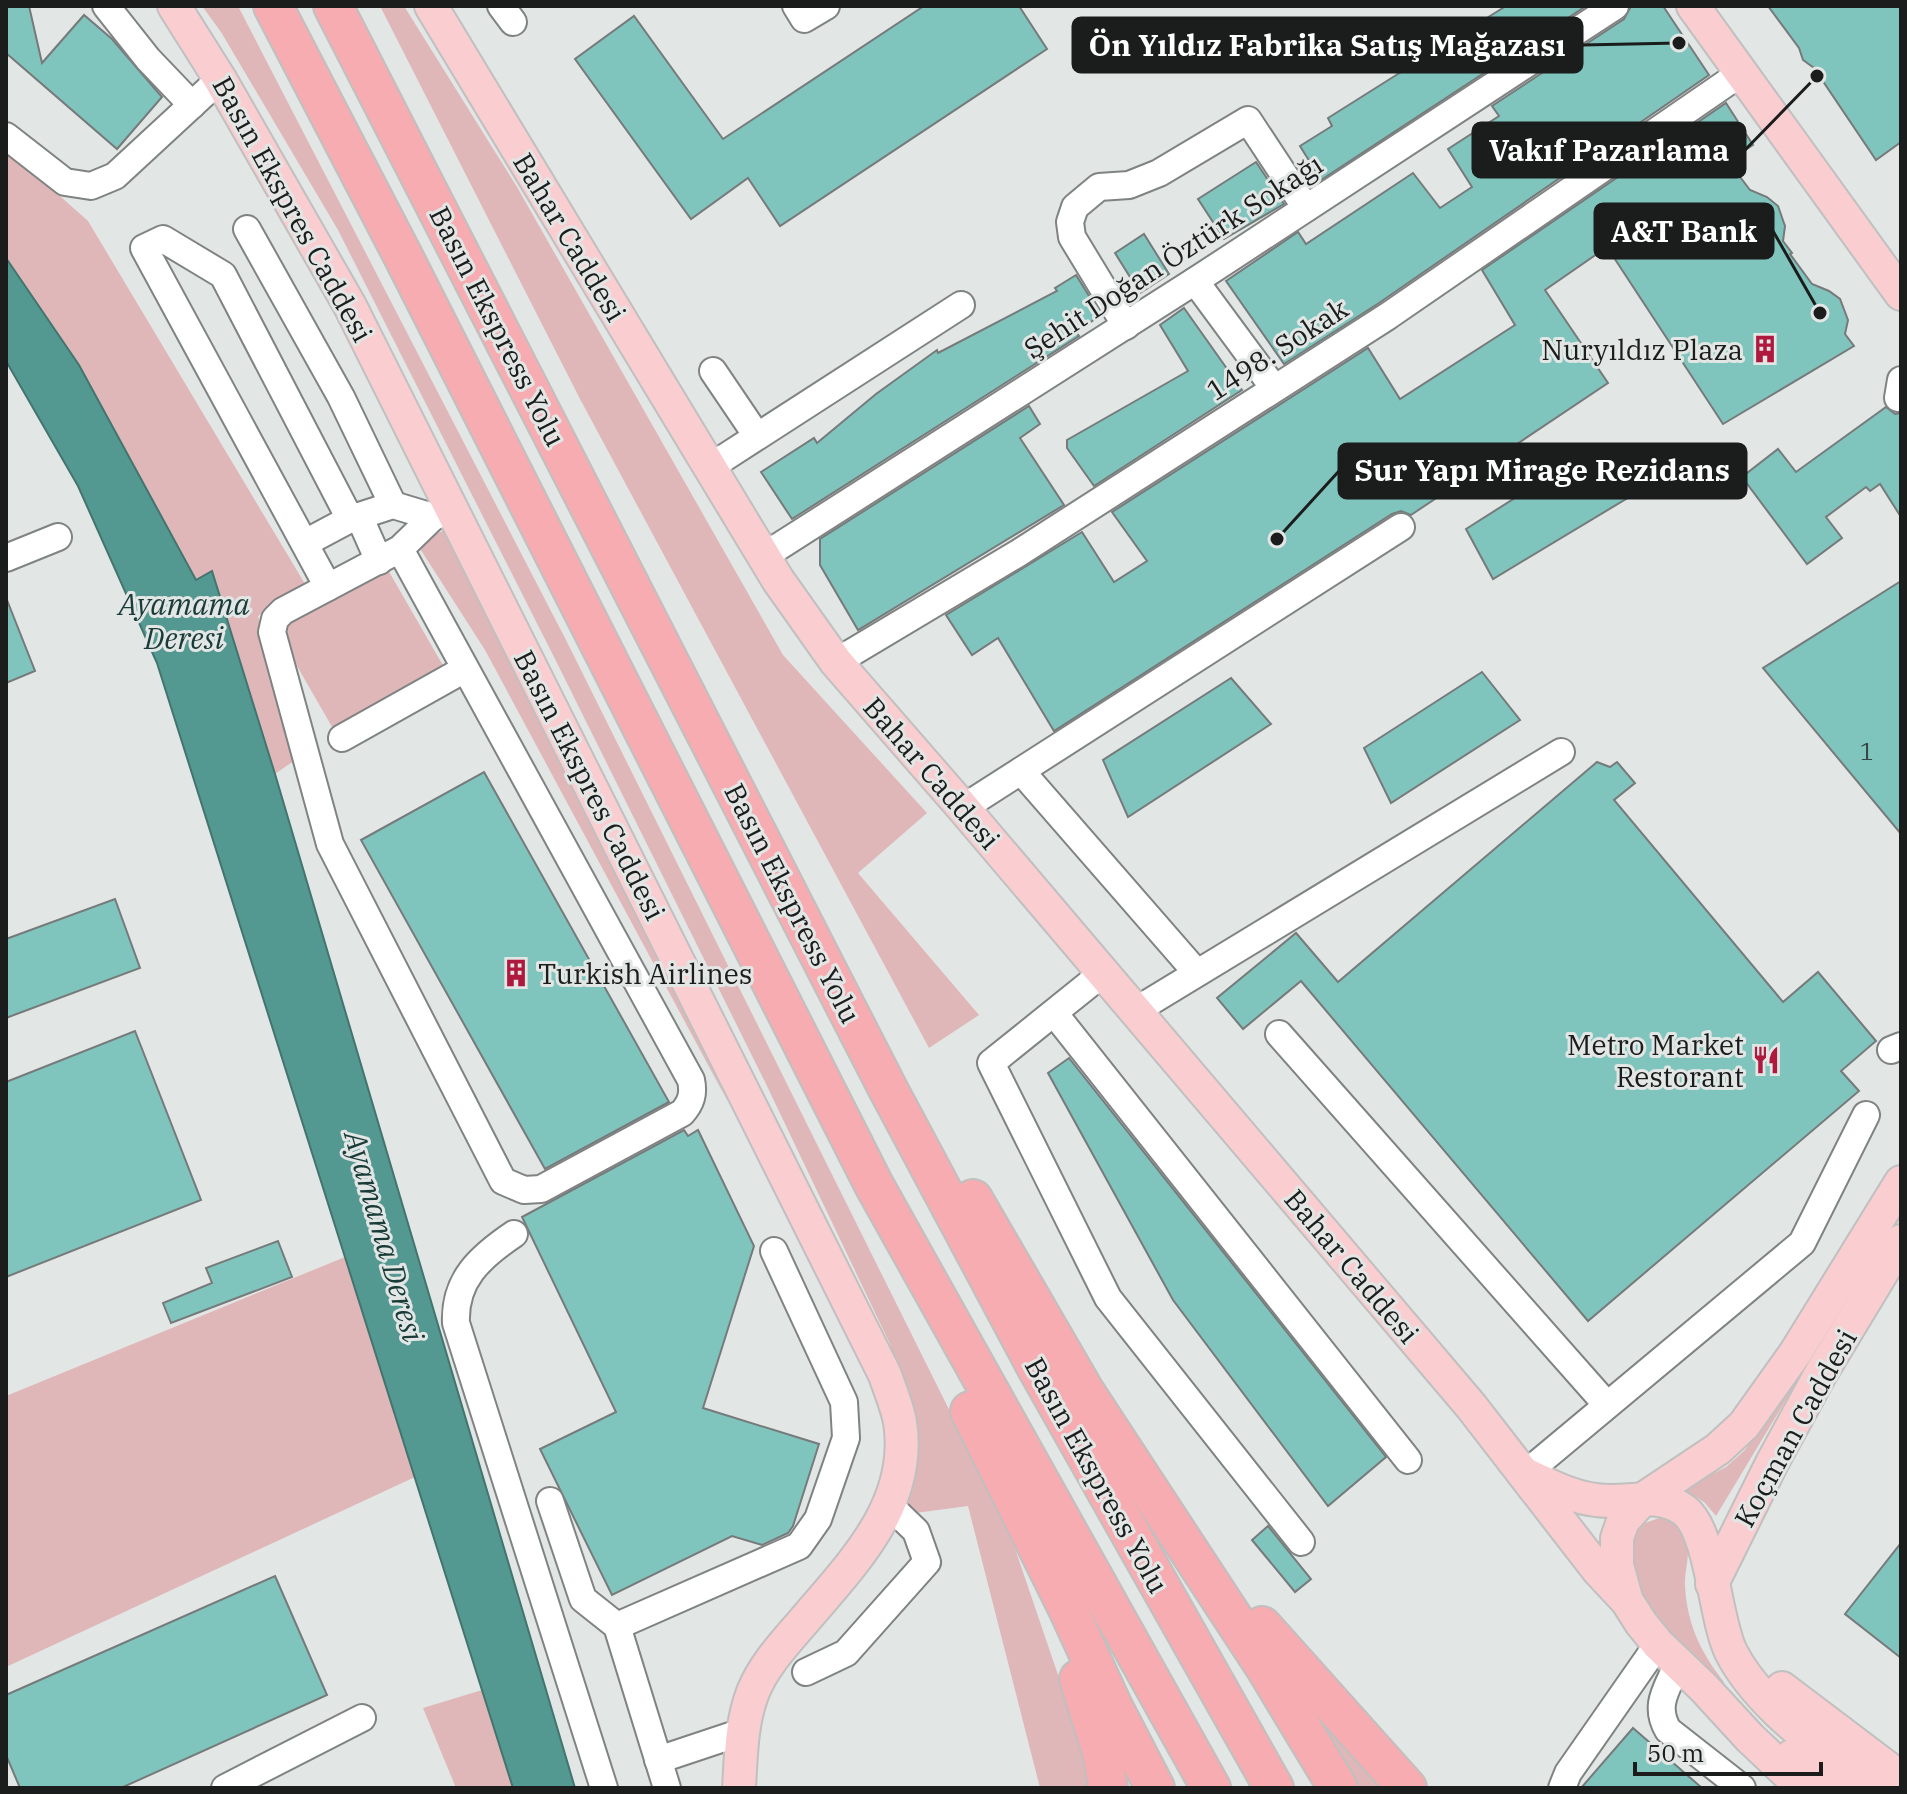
<svg xmlns="http://www.w3.org/2000/svg" width="1907" height="1794" font-family="'IBM Plex Serif',serif">
  <rect width="100%" height="100%" fill="#e2e6e5"/>
  <!-- green -->
  <g fill="#e0b7b9">
    <path d="M202 6H238L566 640 1008 1528 1088 1763 1091 1788H1040L968 1506 908 1514 911 1424 890 1344 766 1084 557 663 338 230 221 32Z"/>
    <path d="M380 6H404L517 187 783 655 927 813 858 873 979 1015 929 1048 580 399Z"/>
    <path d="M6 148 88 221 305 584 258 616 298 758 275 774 212 572 196 580 79 365 6 258Z"/>
    <path d="M452 526 728 1102 485 650 417 544Z"/>
    <path d="M384 563 445 669 335 732 274 626Z"/>
    <path d="M1901 1207V1218L1795 1385 1716 1516 1704 1502 1683 1489 1726 1467 1745 1450Z"/>
    <path d="M345 1257 415 1477 6 1667V1396Z"/>
    <path d="M1659 1518C1666 1518 1676 1519 1681 1526 1695 1543 1684 1567 1685 1586 1687 1624 1701 1653 1724 1682L1722 1684C1691 1657 1649 1627 1638 1585 1633 1569 1634 1551 1634 1535L1645 1523Z"/>
    <path d="M482 1690 513 1788H456L423 1708Z"/>
    <path d="M1324 1723 1385 1788H1355L1318 1725Z"/>
  </g>
  <!-- water -->
  <path fill="#549991" stroke="#43746e" stroke-width="2" d="M6 258 79 365 196 580 212 571 275 774 575 1788H513L157 663 78 486 6 361Z"/>
  <!-- building -->
  <g fill="#80c5bd" stroke="#767a7a" stroke-width="2">
    <path d="M6 6H29L42 63 84 15 112 39 162 97 117 149 6 53Z"/>
    <path d="M924 6H1019L1047 49 780 226 748 178 691 219 575 59 634 16 723 139Z"/>
    <path d="M1506 6H1586L1321 180 1300 146 1332 126 1328 118Z"/>
    <path d="M1631 6H1663L1709 75 1379 303 1284 364 1226 281 1298 232 1306 244 1413 173 1440 208 1472 187 1448 149 1499 116 1492 106 1624 19Z"/>
    <path d="M1768 6H1901V142L1876 160 1814 68 1803 60 1799 48Z"/>
    <path d="M1726 103 1753 145 1728 161 1750 190 1767 197 1778 206 1785 226 1783 241 1792 253 1790 254 1812 284 1829 291 1840 299 1848 320 1845 334 1854 346 1723 424 1607 247 1545 290 1608 383 1411 515 1401 511 1392 514 1054 731 998 638 972 655 946 615 1082 532 1114 582 1147 561 1112 512 1368 348 1400 399 1515 325 1482 270Z"/>
    <path d="M1256 162 1284 204 1224 239 1198 199Z"/>
    <path d="M1144 234 1169 274 1140 293 1115 253Z"/>
    <path d="M1076 275 1101 315 1076 332 1079 336 792 519 761 472 814 438 817 443 876 394 937 350 938 353 1057 291 1055 288Z"/>
    <path d="M1184 308 1242 390 1094 486 1067 448V440L1188 371 1160 325Z"/>
    <path d="M1029 406 1040 424 1020 438 1064 505 858 630 820 565V539Z"/>
    <path d="M1886 407 1895 414 1901 413V517L1880 484 1870 491 1866 487 1826 517 1842 538 1807 564 1742 477 1778 449 1796 472Z"/>
    <path d="M1597 446 1636 493 1493 579 1466 529Z"/>
    <path d="M1901 581V834L1763 668Z"/>
    <path d="M7 600 35 671 6 683V601Z"/>
    <path d="M1482 672 1520 720 1391 803 1364 748Z"/>
    <path d="M1231 678 1271 724 1128 817 1103 760Z"/>
    <path d="M1597 762 1610 767 1617 762 1635 783 1614 800 1783 1002 1818 972 1876 1041 1841 1071 1859 1091 1588 1321 1301 981 1243 1029 1217 998 1296 933 1338 982Z"/>
    <path d="M484 772 669 1102 545 1169 361 840Z"/>
    <path d="M115 899 140 968 6 1018V939Z"/>
    <path d="M135 1031 201 1200 6 1277V1082Z"/>
    <path d="M1069 1058 1386 1457 1328 1506 1173 1300 1048 1073Z"/>
    <path d="M684 1130 688 1136 698 1130 754 1246 703 1408 819 1444 793 1526 788 1533 762 1545 732 1536 612 1595 540 1449 616 1412 522 1217Z"/>
    <path d="M278 1241 292 1277 171 1323 163 1303 212 1283 206 1268Z"/>
    <path d="M1268 1526 1311 1579 1295 1592 1252 1540Z"/>
    <path d="M1901 1543V1658L1845 1614Z"/>
    <path d="M275 1576 327 1695 121 1788H20L6 1755V1695Z"/>
    <path d="M1633 1728 1702 1788H1581Z"/>
  </g>
  <g fill="none" stroke-linecap="round" stroke-linejoin="round">
    <defs>
      <g id="minor">
        <path d="M106 6 148 59 192 105"/>
        <path d="M501 6 513 22"/>
        <path d="M796 6 804 19 826 6"/>
        <path d="M6 136 65 182 91 186 115 176 220 79"/>
        <path d="M247 229 341 397 393 505"/>
        <path d="M1195 281 1274 388"/>
        <path d="M1126 326 1072 237 1070 222 1075 207 1099 187 1129 185 1159 173 1248 120 1306 208"/>
        <path d="M713 371 757 436"/>
        <path d="M1898 398 1901 380"/>
        <path d="M710 467 961 305"/>
        <path d="M359 516 379 561"/>
        <path d="M305 543 350 519 393 505 433 517"/>
        <path d="M400 549 691 1080C694 1094 691 1103 682 1113L541 1189 524 1190 503 1181 330 844 272 632 275 619 283 611 400 549 433 517 451 509"/>
        <path d="M764 556 1195 281 1615 6"/>
        <path d="M6 558 58 537"/>
        <path d="M328 587 144 248 163 239 223 275 350 519"/>
        <path d="M836 662 1017 554 1388 316 1741 73"/>
        <path d="M342 738 465 669"/>
        <path d="M1021 771 1197 973"/>
        <path d="M963 808 1401 527"/>
        <path d="M1103 973 991 1063 1108 1298 1301 1542"/>
        <path d="M1135 1011 1561 752"/>
        <path d="M1054 1013 1408 1460"/>
        <path d="M1279 1034 1607 1405"/>
        <path d="M1891 1050 1901 1046"/>
        <path d="M514 1234C480 1257 454 1280 456 1323L604 1788"/>
        <path d="M1525 1474 1802 1243 1866 1115"/>
        <path d="M550 1501 583 1599 617 1626 667 1788"/>
        <path d="M617 1626 799 1546 818 1519 846 1438 844 1402 774 1251"/>
        <path d="M1678 1663C1668 1688 1653 1704 1668 1730L1742 1788"/>
        <path d="M806 1672 846 1653 927 1562 916 1531 889 1505"/>
        <path d="M658 1760 742 1732"/>
        <path d="M225 1788 362 1718"/>
        <path d="M1562 1788 1568 1773 1658 1644"/>
      </g>
      <g id="major">
        <path d="M174 6 220 79 350 306 885 1375C890 1390 897 1406 900 1422 913 1505 851 1565 802 1623 784 1644 764 1665 753 1692 741 1723 741 1755 739 1788"/>
        <path d="M431 6 778 580 836 662 963 808 1471 1406 1598 1570 1627 1601 1641 1623 1658 1644 1704 1688 1750 1738 1803 1788"/>
        <path d="M1693 6 1901 294"/>
        <path d="M1527 1475C1549 1485 1571 1497 1596 1500 1626 1505 1657 1490 1684 1510 1712 1531 1714 1617 1731 1652 1759 1707 1823 1749 1869 1788"/>
        <path d="M1712 1584 1772 1463 1820 1375 1901 1241"/>
        <path d="M1626 1598 1617 1565V1538L1623 1521 1643 1499 1718 1449 1744 1425 1796 1352 1901 1182"/>
        <path d="M1782 1688 1901 1778"/>
        <path d="M1792 1756 1832 1788"/>
      </g>
      <g id="highway">
        <path d="M273 6 403 256 874 1185 1211 1788"/>
        <path d="M333 6 888 1089 1038 1370 1274 1788"/>
        <path d="M973 1199 1085 1392 1265 1667 1338 1788"/>
        <path d="M970 1411 1069 1611 1113 1707 1155 1788"/>
        <path d="M1262 1626 1407 1788"/>
        <path d="M1079 1679 1102 1753 1108 1788"/>
      </g>
    </defs>
    <!-- minor casing -->
    <use href="#minor" stroke="#7f8382" stroke-width="30"/>
    <!-- major casing -->
    <use href="#major" stroke="#bfc0bf" stroke-width="36"/>
    <!-- highway casing -->
    <use href="#highway" stroke="#bfc0bf" stroke-width="42"/>
    <!-- minor -->
    <use href="#minor" stroke="#fff" stroke-width="26"/>
    <!-- major -->
    <use href="#major" stroke="#facdd0" stroke-width="32"/>
    <!-- highway -->
    <use href="#highway" stroke="#f6acb1" stroke-width="38"/>
  </g>
  <!-- icons -->
  <defs>
    <symbol id="building-bare" viewBox="-9 -9 18 18"><path d="M-4-6H4V6H1V3H-1V6H-4ZM-2.5-4.3h1.7v1.8h-1.7ZM.8-4.3h1.7v1.8H.8ZM-2.5-1h1.7V.8h-1.7ZM.8-1h1.7V.8H.8Z" fill="#ae193d" stroke="#e2e6e5" stroke-width="2.5" paint-order="stroke"/></symbol>
    <symbol id="restaurant-bare" viewBox="-9 -9 18 18"><path d="M-5-6h1v4h1v-4h1v4h1v-4h1v5L-1.5 .5V6h-2V.5L-5-1ZM5-6V6H3V1.5H1.5Q1.5-4 5-6Z" fill="#ae193d" stroke="#e2e6e5" stroke-width="2.5" paint-order="stroke"/></symbol>
  </defs>
  <g fill-rule="evenodd">
    <use href="#building-bare" x="1745" y="329" width="40" height="40"/>
    <use href="#building-bare" x="496" y="953" width="40" height="40"/>
    <use href="#restaurant-bare" x="1746" y="1040" width="40" height="40"/>
  </g>
  <g text-anchor="middle" dominant-baseline="central" stroke-width="6" stroke-linejoin="round" paint-order="stroke">
    <!-- number labels -->
    <g font-size="24" fill="#344744">
      <text x="1867" y="751">1</text>
    </g>
    <!-- street labels -->
    <g font-size="28" fill="#1b1d1c" stroke="#e2e6e5">
      <text transform="translate(293 209) rotate(61)">Basın Ekspres Caddesi</text>
      <text transform="translate(570 237) rotate(59)">Bahar Caddesi</text>
      <text transform="translate(1173 256) rotate(-33)">Şehit Doğan Öztürk Sokağı</text>
      <text transform="translate(498 326) rotate(63)">Basın Ekspress Yolu</text>
      <text transform="translate(1277 349) rotate(-33)">1498. Sokak</text>
      <text transform="translate(932 773) rotate(49)">Bahar Caddesi</text>
      <text transform="translate(590 785) rotate(63)">Basın Ekspres Caddesi</text>
      <text transform="translate(793 903) rotate(63)">Basın Ekspress Yolu</text>
      <text transform="translate(1352 1266) rotate(50)">Bahar Caddesi</text>
      <text transform="translate(1795 1428) rotate(-61)">Koçman Caddesi</text>
      <text transform="translate(1097 1475) rotate(61)">Basın Ekspress Yolu</text>
    </g>
    <!-- poi labels -->
    <g font-size="28" fill="#1b1d1c" stroke="#e2e6e5" text-anchor="end">
      <text x="1743" y="349">Nuryıldız Plaza</text>
      <text x="538" y="973" text-anchor="start">Turkish Airlines</text>
      <text x="1744" y="1044">Metro Market<tspan x="1744" dy="32">Restorant</tspan></text>
    </g>
    <!-- water labels -->
    <g font-size="30" font-style="italic" fill="#1a3c39" stroke="#e2e6e5">
      <text x="184" y="603">Ayamama<tspan x="184" dy="34">Deresi</tspan></text>
      <text transform="translate(385 1236) rotate(74)">Ayamama Deresi</text>
    </g>
  </g>
  <!-- callouts -->
  <path fill="none" stroke="#1b1d1c" stroke-width="3" d="M1679 43L1582 45M1817 76L1745 150M1820 313L1773 231M1277 539L1339 471"/>
  <g fill="#1b1d1c" stroke="#e2e6e5" stroke-width="3">
    <circle cx="1679" cy="43" r="8"/>
    <circle cx="1817" cy="76" r="8"/>
    <circle cx="1820" cy="313" r="8"/>
    <circle cx="1277" cy="539" r="8"/>
  </g>
  <g fill="#1b1d1c" stroke="#1b1d1c" stroke-width="3">
    <rect x="1073" y="18" width="509" height="54" rx="8"/>
    <rect x="1473" y="123" width="272" height="54" rx="8"/>
    <rect x="1595" y="204" width="178" height="54" rx="8"/>
    <rect x="1339" y="444" width="407" height="54" rx="8"/>
  </g>
  <g font-size="30" text-anchor="middle" font-weight="bold" fill="#fff">
    <text x="1327" y="56">Ön Yıldız Fabrika Satış Mağazası</text>
    <text x="1609" y="161">Vakıf Pazarlama</text>
    <text x="1684" y="242">A&amp;T Bank</text>
    <text x="1542" y="481">Sur Yapı Mirage Rezidans</text>
  </g>
  <!-- border -->
  <rect width="1907" height="1794" fill="none" stroke="#1b1d1c" stroke-width="16"/>
  <!-- scale -->
  <path d="M1635 1762v12h186v-12" fill="none" stroke="#1b1d1c" stroke-width="4"/>
  <text x="1647" y="1762" font-size="24" fill="#1b1d1c" stroke="#e2e6e5" stroke-width="6" paint-order="stroke">50 m</text>
</svg>
